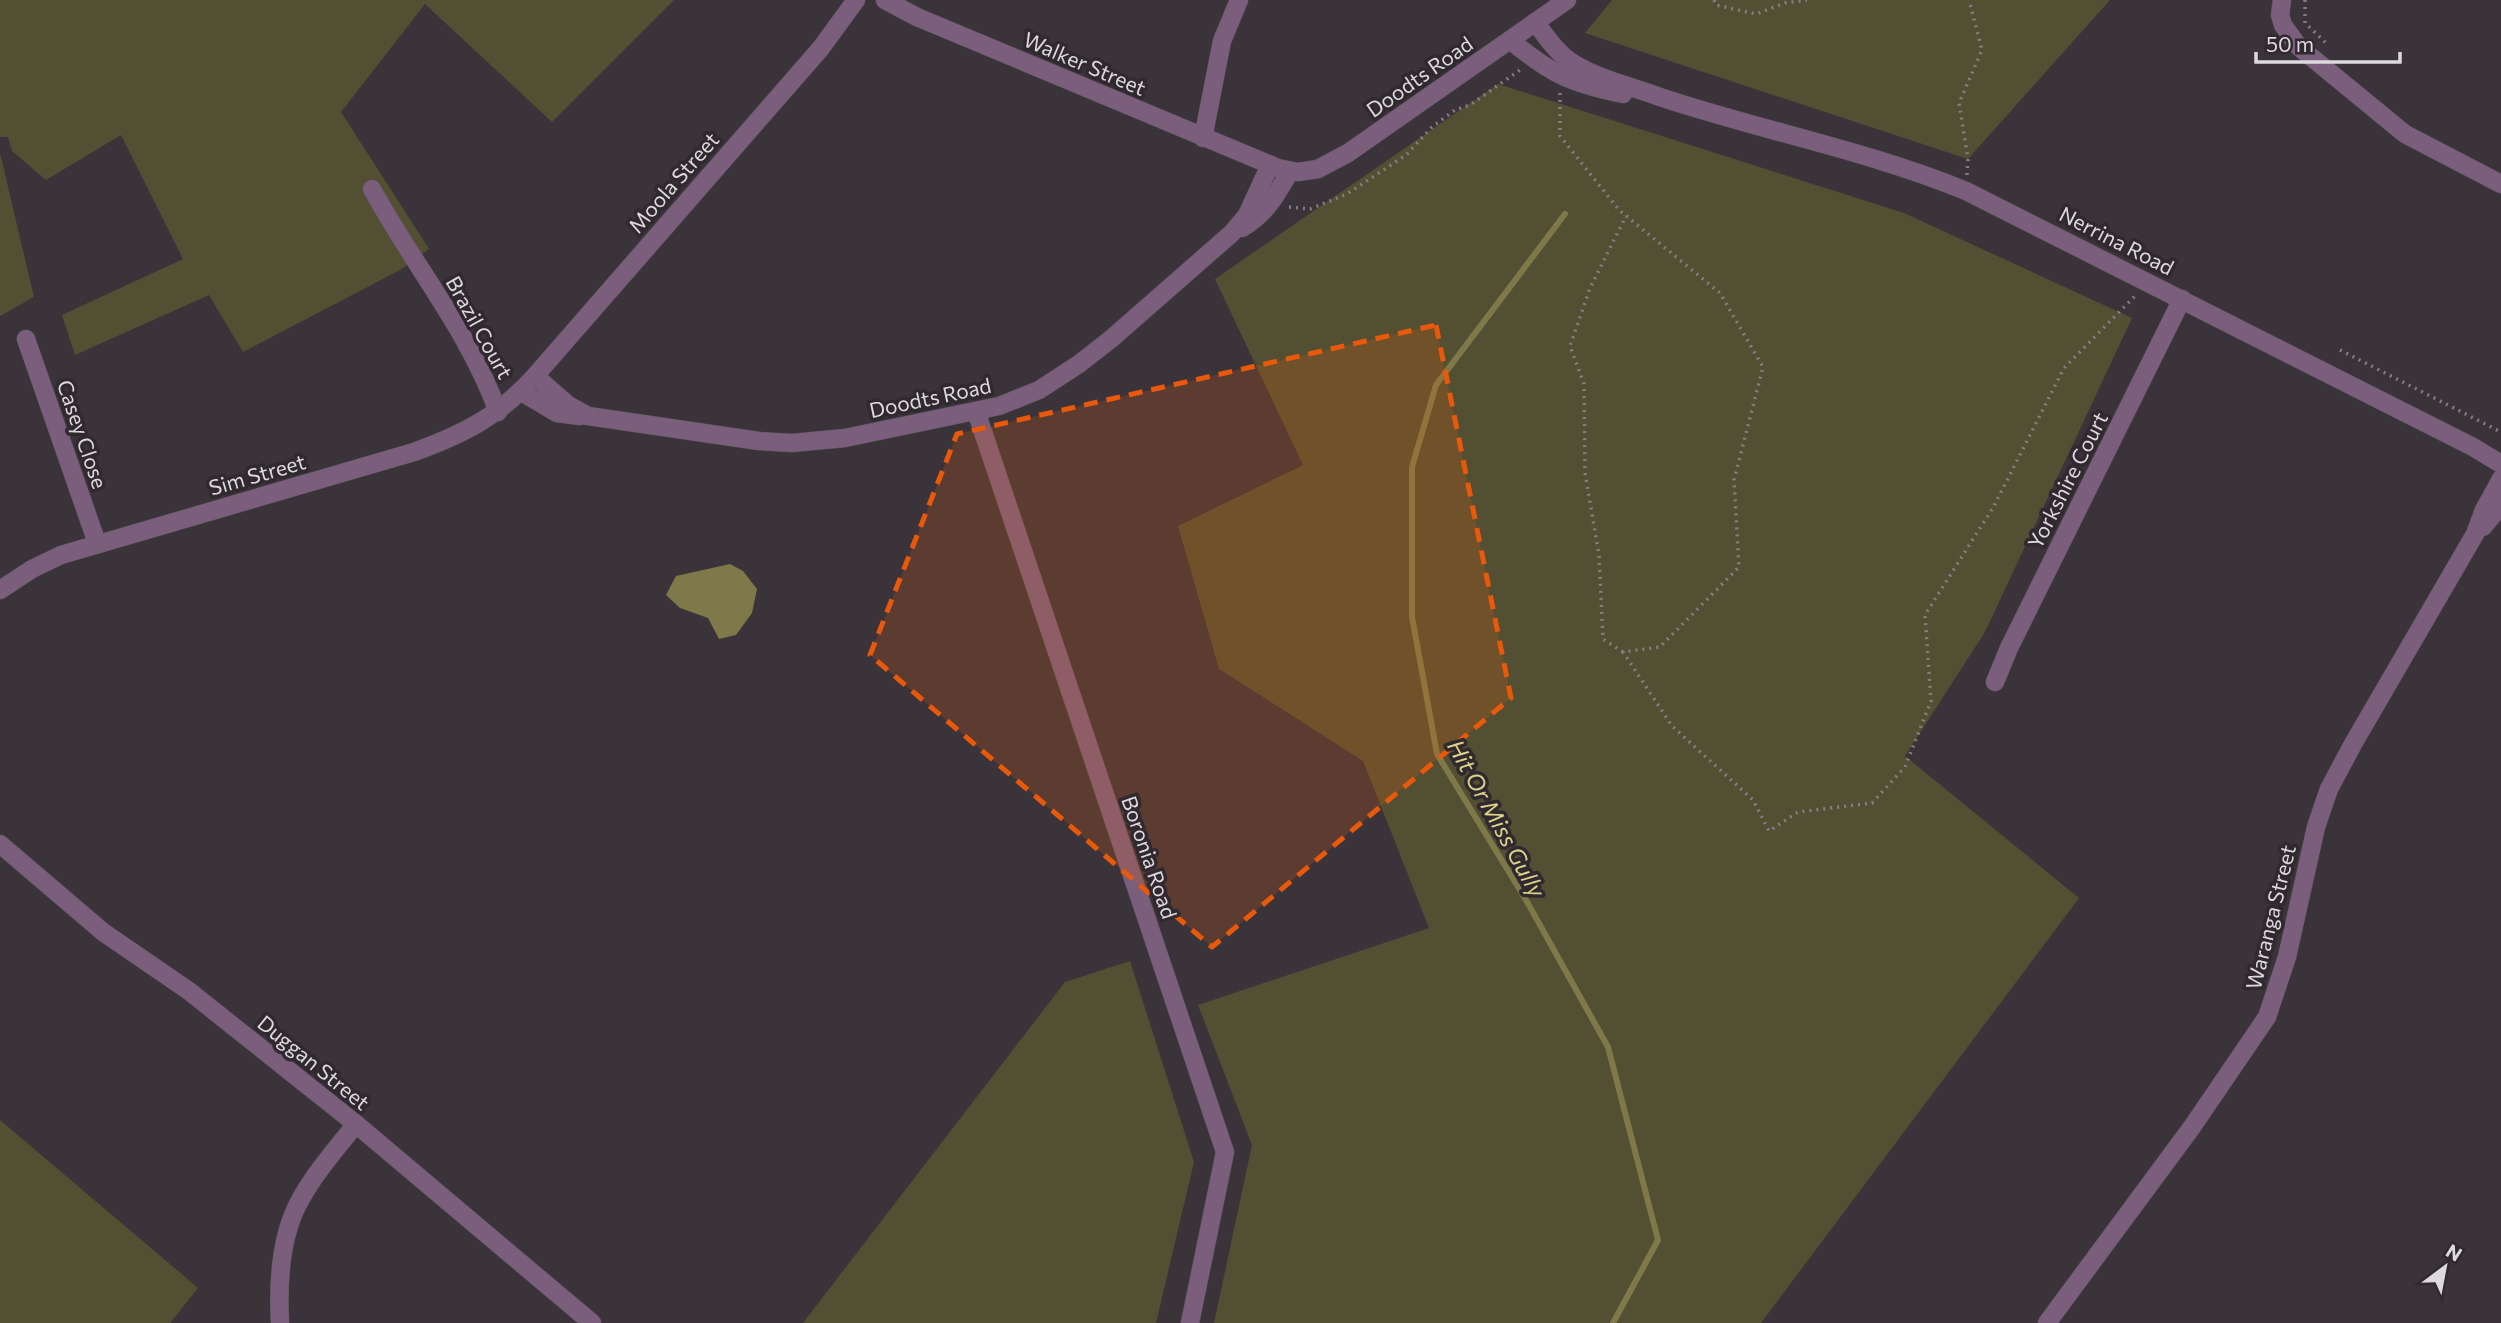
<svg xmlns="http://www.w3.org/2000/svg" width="2501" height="1323" font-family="Commissioner,sans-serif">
  <rect width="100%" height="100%" fill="#3a343a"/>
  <!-- green -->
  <g fill="#534f32">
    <path d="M0 0H674L552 122 425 4 341 112 429 249 400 270 243 352 209 295 75 355 62 315 183 259 121 135 46 180 12 151 8 137H0Z"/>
    <path d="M1612 0H2110L1968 159 1585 33Z"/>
    <path d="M1498 84 1904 213 2132 318 1985 632 1905 756 2079 898 1761 1323H1214L1252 1145 1198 1005 1429 928 1363 761 1219 669 1178 526 1303 465 1215 279Z"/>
    <path d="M0 153 34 297 0 316Z"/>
    <path d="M1130 961 1194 1162 1156 1323H803L1065 982Z"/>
    <path d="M0 1120 198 1288 170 1323H0Z"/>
  </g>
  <!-- water -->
  <path fill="#7f7848" d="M730 564 743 571 757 589 752 613 736 635 719 639 708 618 680 608 666 595 676 576Z"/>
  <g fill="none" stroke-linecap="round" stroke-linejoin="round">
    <!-- stream -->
    <path stroke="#7f7848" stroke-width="6" d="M1565 214 1436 385 1412 467V617L1437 754 1526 900 1608 1047 1658 1240 1613 1323"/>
    <defs>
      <g id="minor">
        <path d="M885 0 917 17 1278 168 1298 172 1318 169 1348 153 1567 0"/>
        <path d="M2282 0 2280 15 2283 25 2299 47 2405 134 2501 184"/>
        <path d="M1535 22C1546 36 1556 52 1571 62 1597 79 1631 86 1660 97 1762 131 1866 150 1966 191L2473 447 2501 464"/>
        <path d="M1510 40C1551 74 1570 83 1623 94"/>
        <path d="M1203 138 1222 41 1239 0"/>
        <path d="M372 189C412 263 469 331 498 412"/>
        <path d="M1242 228C1266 214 1277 194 1290 171"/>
        <path d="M26 339 97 543"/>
        <path d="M535 376 568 405 588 416 759 441 792 443 845 438 999 406 1039 390 1079 364 1111 339 1232 233 1247 215 1270 165"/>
        <path d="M520 391 557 413 580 416"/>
        <path d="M976 411 1225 1152 1190 1323"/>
        <path d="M2483 527 2501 505"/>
        <path d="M0 590 32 569 61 555 414 452C464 434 499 416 535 376L821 48 856 0"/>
        <path d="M1995 682 2009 648 2182 299"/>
        <path d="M0 844 103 932 189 991 356 1124 592 1323"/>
        <path d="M280 1323C278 1285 280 1239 298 1204 313 1175 336 1149 356 1124"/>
        <path d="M2047 1323 2192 1127 2267 1017 2287 957 2316 827 2329 789 2353 744 2475 534 2484 510 2501 479"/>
      </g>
    </defs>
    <!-- minor casing -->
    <use href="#minor" stroke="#575257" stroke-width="19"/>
    <!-- path -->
    <g stroke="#837e83" stroke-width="3.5" stroke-dasharray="2 5" stroke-linecap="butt">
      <path d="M1714 0 1716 5 1756 14 1785 3 1807 0"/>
      <path d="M2305 0V23L2327 44"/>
      <path d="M1560 93V136L1619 210 1720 293 1763 367 1734 480 1739 567 1660 647 1623 652 1672 726 1753 800 1769 831 1798 812 1872 803 1905 767 1931 701 1925 615 1994 506 2064 368 2136 295"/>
      <path d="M1967 175 1968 159 1959 103 1982 50 1969 0"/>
      <path d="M1289 207 1310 209 1347 194 1406 155 1432 127 1455 110 1470 105 1520 70"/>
      <path d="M2340 350 2501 432"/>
      <path d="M1623 652 1603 639 1599 555 1585 473 1584 384 1570 346 1590 288 1626 216"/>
    </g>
    <!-- minor -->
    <use href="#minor" stroke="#7a5e7c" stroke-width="18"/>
  </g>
  <!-- marked area -->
  <path fill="#e8590c" fill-opacity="0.2" stroke="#e8590c" stroke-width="5" stroke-dasharray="14 9" stroke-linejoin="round" d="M1436 325 1511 698 1212 947 870 655 957 434Z"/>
  <g text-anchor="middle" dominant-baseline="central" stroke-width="7" stroke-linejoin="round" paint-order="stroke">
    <!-- street labels -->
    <g font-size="21" fill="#ddd9dd" stroke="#302a30">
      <text transform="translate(1085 63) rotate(23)">Walker Street</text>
      <text transform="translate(1419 76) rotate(-35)">Doodts Road</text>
      <text transform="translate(673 182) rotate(-49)">Moola Street</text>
      <text transform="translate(2117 240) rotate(27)">Nerrina Road</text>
      <text transform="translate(480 327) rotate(61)">Brazil Court</text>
      <text transform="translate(930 397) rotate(-12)">Doodts Road</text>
      <text transform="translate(83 434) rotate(71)">Casey Close</text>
      <text transform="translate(257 474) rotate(-16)">Sim Street</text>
      <text transform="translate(2067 480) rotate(-63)">Yorkshire Court</text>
      <text transform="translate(1150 857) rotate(71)">Boronia Road</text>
      <text transform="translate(2270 917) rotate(-76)">Waranga Street</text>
      <text transform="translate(314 1062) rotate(39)">Duggan Street</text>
    </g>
    <!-- water labels -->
    <g font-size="23" font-style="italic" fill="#ddd286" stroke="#302a30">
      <text transform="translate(1497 818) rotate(61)">Hit Or Miss Gully</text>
    </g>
  </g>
  <!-- north arrow -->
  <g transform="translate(2445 1267) rotate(32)" stroke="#302a30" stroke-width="5" paint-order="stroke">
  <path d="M0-5L12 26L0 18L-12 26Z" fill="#ddd9dd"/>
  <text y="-10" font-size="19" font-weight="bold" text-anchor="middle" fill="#ddd9dd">N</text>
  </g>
  <!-- scale -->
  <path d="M2256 52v10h144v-10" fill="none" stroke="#ddd9dd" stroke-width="3.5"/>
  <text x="2266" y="52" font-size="21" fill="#ddd9dd" stroke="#302a30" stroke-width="5" paint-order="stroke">50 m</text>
</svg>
